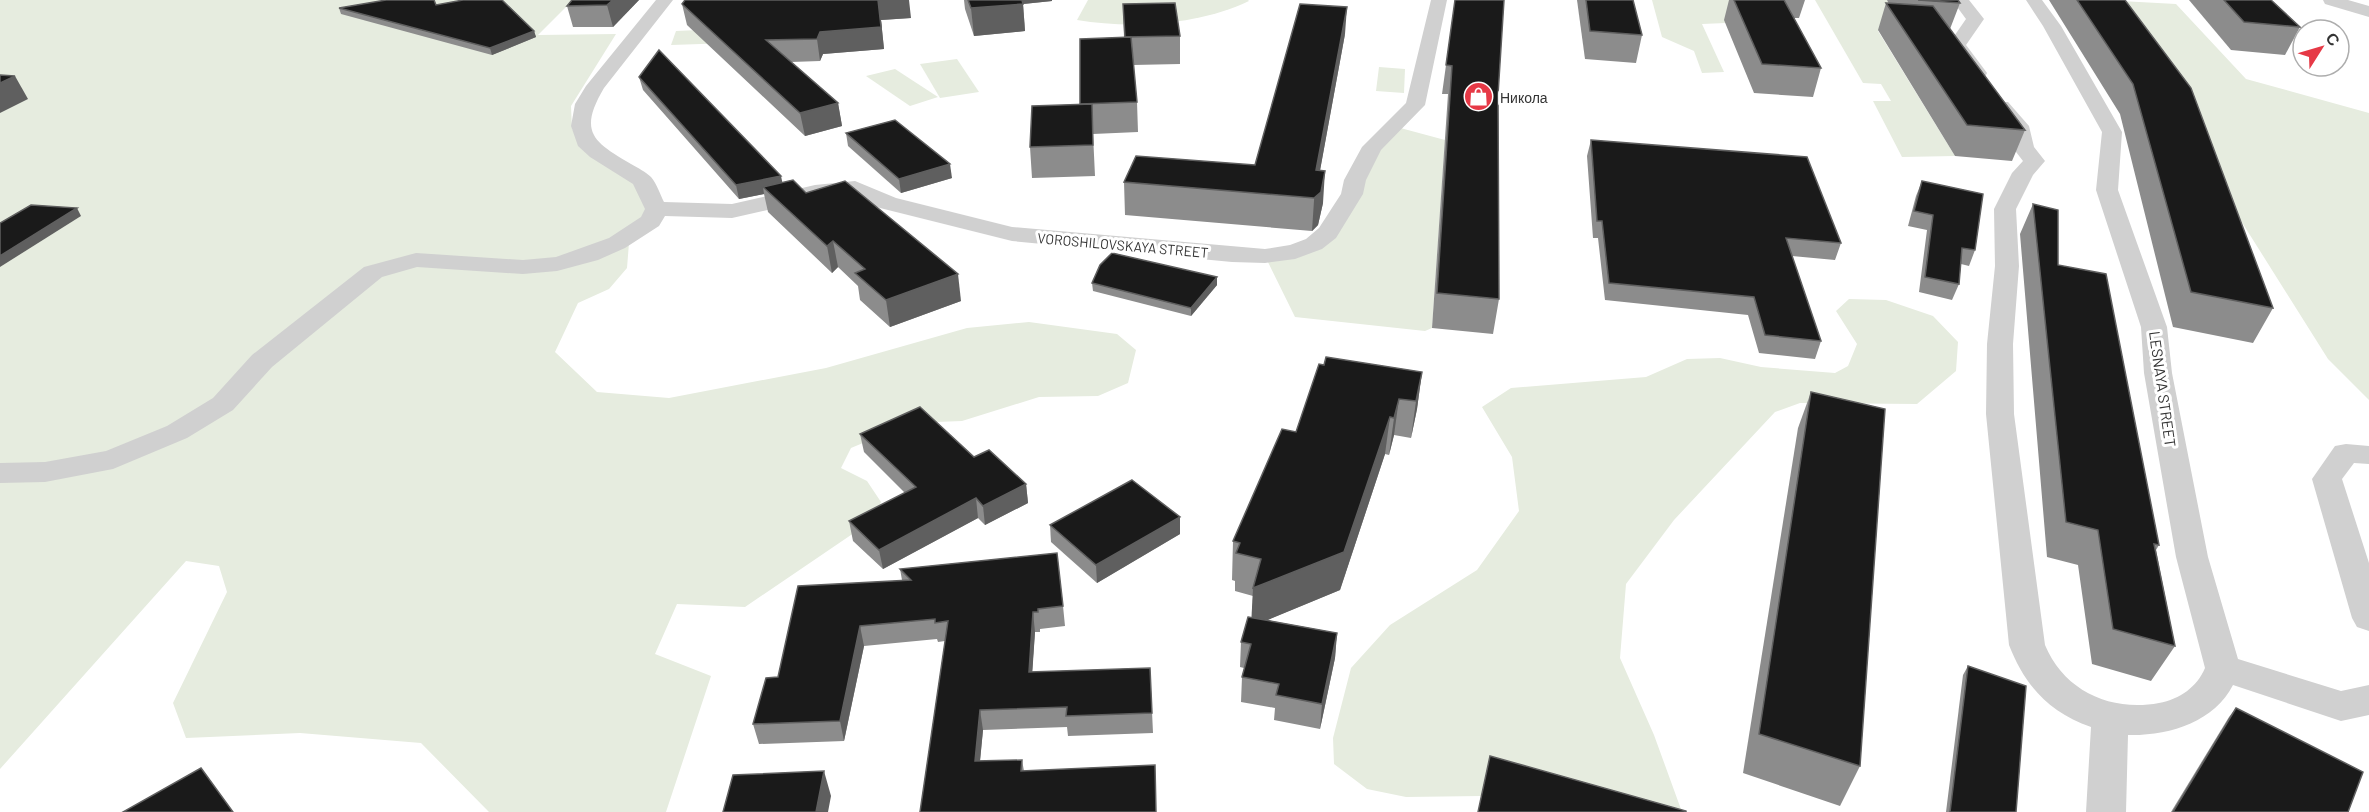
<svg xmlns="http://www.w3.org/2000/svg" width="2369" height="812" font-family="Barlow,sans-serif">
  <rect width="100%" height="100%" fill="#fff"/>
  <!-- green -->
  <g fill="#e6ecdf">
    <path d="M0 0H573L538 35 616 34 571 106 572 129 583 144 619 167 662 216 629 243 627 268 609 289 578 303 555 352 597 392 669 398 826 368 967 328 1029 322 1117 334 1136 350 1128 383 1098 396 1039 397 962 421 911 423 851 448 841 468 867 481 881 502 873 520 745 607 677 604 655 654 711 676 666 812H489L421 743 300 733 186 738 173 703 227 592 219 566 186 561 0 769Z"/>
    <path d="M1088 0H1248L1249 1C1199 25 1132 29 1077 20Z"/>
    <path d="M1652 0H1742L1725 20 1726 23 1702 24 1724 72 1702 73 1694 51 1662 37Z"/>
    <path d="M1815 0H1887L1904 27 1878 31 1955 156 1902 157 1873 101H1891L1881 84 1863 83Z"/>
    <path d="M2102 0 2176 4 2246 79 2369 113V400L2328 359Z"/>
    <path d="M764 27 761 42 671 45 676 31Z"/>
    <path d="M957 59 979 92 940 98 920 64Z"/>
    <path d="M1379 67 1405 69 1404 93 1376 91Z"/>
    <path d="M895 69 938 97 910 106 866 76Z"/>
    <path d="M1393 126 1445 140 1432 328 1425 331 1295 317 1265 256 1314 244Z"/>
    <path d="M1849 299 1886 300 1933 316 1958 342 1956 371 1917 404 1800 403 1775 412 1674 520 1626 584 1620 658 1654 735 1682 812H1538L1481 796 1406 797 1367 789 1334 764 1333 738 1351 668 1390 625 1477 570 1519 511 1512 457 1482 407 1511 388 1646 377 1687 359 1720 358 1761 367 1835 373 1848 366 1857 344 1836 311Z"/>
  </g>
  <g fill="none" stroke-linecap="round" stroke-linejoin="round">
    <!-- street -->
    <g fill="#d0d0d0" fill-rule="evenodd">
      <path d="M656 0H673L604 88C578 132 593 142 631 164 638 168 646 172 651 177 657 184 660 194 664 202L732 204 815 185 855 181 896 198 1012 227 1265 249 1290 245 1306 239 1319 228 1341 194 1344 180 1362 147 1406 103 1431 0H1447L1425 105 1381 150 1366 180 1363 194 1336 238 1322 249 1295 259 1265 263 1232 262 1012 241 880 208 852 195 815 199 732 218 665 216 659 226 625 248 598 260 557 271 523 274 417 267 382 277 272 367 233 410 187 438 113 469 45 482 0 483V463L45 462 106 451 167 426 213 398 252 355 364 267 416 253 523 260 556 257 609 238 641 217 645 209 633 184 590 157 578 146 571 126 575 104 586 86Z"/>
      <path d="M1952 0H1969L1984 19 1966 45 1987 73 1985 77H1971L1948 45 1966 19Z"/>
      <path d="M2026 0H2042L2061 26 2122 132 2118 190 2167 327 2172 373 2208 557 2238 659 2341 691 2369 685V715L2341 721 2233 685C2214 722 2169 736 2128 735L2126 812H2086L2091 727C2049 712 2025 686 2009 645L1986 414 1987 344 1995 266 1994 209 2012 173 2023 161 2013 148 2009 127 1991 106 1994 102H2008L2029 126 2034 147 2045 161 2033 175 2016 209 2019 266 2013 344 2014 414 2045 645C2064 691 2111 712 2159 703 2180 699 2197 687 2205 668L2176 557 2144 373 2141 327 2096 190 2102 132 2043 26Z"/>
      <path d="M2323 0H2348L2369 6V17L2325 4Z"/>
      <path d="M2346 444 2369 446V464L2354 463 2342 479 2369 563V631L2357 627 2352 618 2312 479 2335 446Z"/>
    </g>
  </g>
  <!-- wall -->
  <g fill="#8c8c8c">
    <path d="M639 0 613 27H573L567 6Z"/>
    <path d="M964 0H1052V1L1023 4 1025 31 974 36 965 9Z"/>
    <path d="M1455 0 1498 95 1499 299 1493 334 1432 328 1448 94H1442Z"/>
    <path d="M1577 0H1633L1642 35 1636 63 1585 59Z"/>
    <path d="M1729 0H1805L1799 18H1794L1821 68 1813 97 1754 93 1724 20Z"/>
    <path d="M1887 0H1958L1960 3 1950 29 2025 130 2012 161 1955 156 1878 30 1886 3 1889 4Z"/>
    <path d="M2049 0H2125L2273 308 2253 343 2173 327 2120 114Z"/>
    <path d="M2189 0H2271L2300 27 2285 55 2231 50Z"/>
    <path d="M682 4 911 18 881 20 884 49 823 54 820 61 791 62 838 103 842 126 805 136 687 25Z"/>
    <path d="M1123 4 1180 36V64L1133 65 1137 102 1138 132 1093 134 1095 176 1032 178 1030 147 1080 105 1124 38Z"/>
    <path d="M436 5 534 31 536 37 492 55 341 14 339 8Z"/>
    <path d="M1345 34 1320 170 1323 203 1318 225 1312 231 1125 215 1124 182 1255 165Z"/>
    <path d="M639 77 782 182 806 193 961 301 890 327 860 300 858 286 838 267 832 273 768 212 764 194 739 199 643 90Z"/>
    <path d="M846 133 952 178 901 193 848 146Z"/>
    <path d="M1591 140 1841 243 1835 260 1792 256 1821 341 1815 359 1759 353 1748 315 1605 300 1598 238H1593L1587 156Z"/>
    <path d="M1922 181 1975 250 1969 266 1961 264 1959 284 1952 300 1919 292 1927 230 1908 226 1916 196Z"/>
    <path d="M2033 204 2058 265 2159 545 2156 550 2175 646 2151 681 2092 664 2078 565 2047 557 2020 234Z"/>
    <path d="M1092 283 1217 285 1191 316 1093 291Z"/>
    <path d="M1422 372 1417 409 1411 438 1394 435 1389 455 1385 454 1340 590 1267 620 1337 633 1335 658 1320 729 1274 720 1275 708 1241 702 1242 677 1244 668 1240 667 1241 642 1252 618 1253 596 1235 591V581L1232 580 1233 541 1296 432Z"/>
    <path d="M1811 392 1860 766 1840 806 1743 773 1798 428Z"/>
    <path d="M860 434 974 457 1026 484 1028 503 985 525 978 518 883 569 853 541 849 521 905 493 864 452Z"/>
    <path d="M1180 517V534L1097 583 1051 542 1050 525Z"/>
    <path d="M900 569 1063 606 1065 626 1040 629V632H1035L1032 672 1150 668 1153 733 1068 736 1067 727 983 730 980 761 1022 760 1024 771 920 812 945 641 938 642 937 639 864 646 844 741 759 744 753 724 778 677 902 580Z"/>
    <path d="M1968 666 2016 812H1946L1963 675Z"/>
    <path d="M2236 708 2348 812H2171L2229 717Z"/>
  </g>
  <!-- shaded-wall -->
  <g fill="#5f5f5f">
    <path d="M613 0H639L613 27 607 5Z"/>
    <path d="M878 0H909L911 18 881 20 884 49 823 54 820 61 817 39 820 32Z"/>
    <path d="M1014 0H1052V1L1014 5Z"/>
    <path d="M1023 4 1025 31 974 36 971 8Z"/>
    <path d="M1347 7 1345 34 1315 198 1325 171 1323 203 1318 225 1312 231 1316 170Z"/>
    <path d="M534 31 536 37 492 55 490 48Z"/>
    <path d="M15 76 28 99 0 113V83Z"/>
    <path d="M838 103 842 126 805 136 800 113Z"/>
    <path d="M950 164 952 178 901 193 899 179Z"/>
    <path d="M781 176 784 190 763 187 764 194 739 199 736 185Z"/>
    <path d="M77 208 81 216 0 267V256Z"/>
    <path d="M833 241 838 267 832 273 827 246Z"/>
    <path d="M958 274 961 301 890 327 886 300Z"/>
    <path d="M1217 277V285L1191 316V308Z"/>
    <path d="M1422 372 1417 409 1411 438 1416 401Z"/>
    <path d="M1399 399 1394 435 1389 455 1394 418Z"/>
    <path d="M1390 417 1385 454 1340 590 1251 627 1253 588Z"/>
    <path d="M1026 484 1028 503 985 525 983 506Z"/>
    <path d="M976 498 978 518 883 569 879 550Z"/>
    <path d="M1180 517V534L1097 583 1096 565Z"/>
    <path d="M1033 612 1035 632 1031 692 1029 672Z"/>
    <path d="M860 626 864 646 844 741 840 721Z"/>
    <path d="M1337 633 1335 658 1320 729 1322 704Z"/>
    <path d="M980 710 983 730 978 781 975 761Z"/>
    <path d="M824 771 831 796 828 812H816Z"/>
  </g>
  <!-- building -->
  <g fill="#1a1a1a" stroke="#5f5f5f" stroke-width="1.5">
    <path d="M386 0H434L436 5 463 0H502L534 31 490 48 339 8Z"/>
    <path d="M572 0H613L607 5 567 6Z"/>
    <path d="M685 0H878L881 27 820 32 817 39 766 40 838 103 800 113 682 4Z"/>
    <path d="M968 0H1022L1023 4 971 8Z"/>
    <path d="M1455 0H1504L1498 95 1499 299 1437 293 1452 66 1446 65Z"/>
    <path d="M1586 0H1633L1642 35 1590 31Z"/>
    <path d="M1734 0H1784L1821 68 1762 64Z"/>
    <path d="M1918 0H1958L1960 3Z"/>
    <path d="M2077 0H2125L2191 88 2273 308 2191 292 2133 84Z"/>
    <path d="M2224 0H2271L2300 27 2244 22Z"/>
    <path d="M1175 3 1180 36 1125 37 1123 4Z"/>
    <path d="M1886 3 1933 6 2025 130 1967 125Z"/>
    <path d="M1300 4 1347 7 1316 170 1325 171 1321 192 1314 198 1124 182 1136 156 1255 165Z"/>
    <path d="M1131 37 1137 102 1080 104V39Z"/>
    <path d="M659 50 781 176 736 185 639 77Z"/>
    <path d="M0 75 15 76 0 83Z"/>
    <path d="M1092 104 1093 145 1030 147 1032 106Z"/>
    <path d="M895 120 950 164 899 179 846 133Z"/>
    <path d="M1591 140 1807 157 1841 243 1786 238 1821 341 1765 335 1754 297 1609 283 1602 221H1597Z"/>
    <path d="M793 180 806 193 845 181 958 274 886 300 855 273 865 269 833 241 827 246 763 187Z"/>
    <path d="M1922 181 1983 194 1975 250 1962 248 1959 284 1925 277 1933 215 1914 211Z"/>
    <path d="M2033 204 2058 210V265L2106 274 2159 545 2154 544 2175 646 2113 629 2098 530 2066 522Z"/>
    <path d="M31 205 77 208 0 256V223Z"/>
    <path d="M1112 253 1217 277 1191 308 1092 283 1100 265Z"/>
    <path d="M1326 357 1422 372 1416 401 1399 399 1394 418 1390 417 1344 552 1253 588 1261 559 1236 553 1240 543 1233 541 1282 429 1296 432 1319 364 1324 365Z"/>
    <path d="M1811 392 1885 409 1860 766 1759 734Z"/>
    <path d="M920 407 974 457 989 450 1026 484 983 506 976 498 879 550 849 521 916 487 860 434Z"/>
    <path d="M1132 480 1180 517 1096 565 1050 525Z"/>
    <path d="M1057 553 1063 606 1038 609V612H1033L1029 672 1150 668 1152 713 1066 716 1067 707 980 710 975 761 1022 760 1021 771 1155 765 1156 812H920L948 621 935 623V619L860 626 840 721 753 724 766 678 778 677 798 586 911 580 900 569Z"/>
    <path d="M1248 617 1337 633 1322 704 1276 695 1279 684 1242 677 1251 644 1241 642Z"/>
    <path d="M1968 666 2026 686 2016 812H1950Z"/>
    <path d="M2236 708 2363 772 2348 812H2173Z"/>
    <path d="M1490 756 1686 811V812H1478Z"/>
    <path d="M201 768 233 812H123Z"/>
    <path d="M824 771 816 812H723L733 775Z"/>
  </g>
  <!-- icons -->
  <defs>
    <symbol id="shop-disc" viewBox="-11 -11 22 22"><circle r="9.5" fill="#e63946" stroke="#fff"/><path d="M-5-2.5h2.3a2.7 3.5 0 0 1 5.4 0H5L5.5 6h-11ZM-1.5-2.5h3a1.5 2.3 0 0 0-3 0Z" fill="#fff"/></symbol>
  </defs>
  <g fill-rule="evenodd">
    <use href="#shop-disc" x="1462" y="80" width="33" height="33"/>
  </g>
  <g text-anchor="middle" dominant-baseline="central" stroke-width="6" stroke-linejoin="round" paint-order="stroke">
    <!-- far-poi labels -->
    <g font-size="14" fill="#333" stroke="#fff" text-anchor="start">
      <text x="1500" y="97">Никола</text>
    </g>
    <!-- far-street labels -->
    <g font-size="14" fill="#333" stroke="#fff">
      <text transform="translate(1123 245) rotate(5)">VOROSHILOVSKAYA STREET</text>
    </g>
    <!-- street labels -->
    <g font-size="15" fill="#333" stroke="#fff">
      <text transform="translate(2163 389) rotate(82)">LESNAYA STREET</text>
    </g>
  </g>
  <!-- north arrow -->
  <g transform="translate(2321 48) rotate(53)"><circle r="28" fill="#ffffff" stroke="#adadad" stroke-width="1.5"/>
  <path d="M0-4.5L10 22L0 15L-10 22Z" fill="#e63946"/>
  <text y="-9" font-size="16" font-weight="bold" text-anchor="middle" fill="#333333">С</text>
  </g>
</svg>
